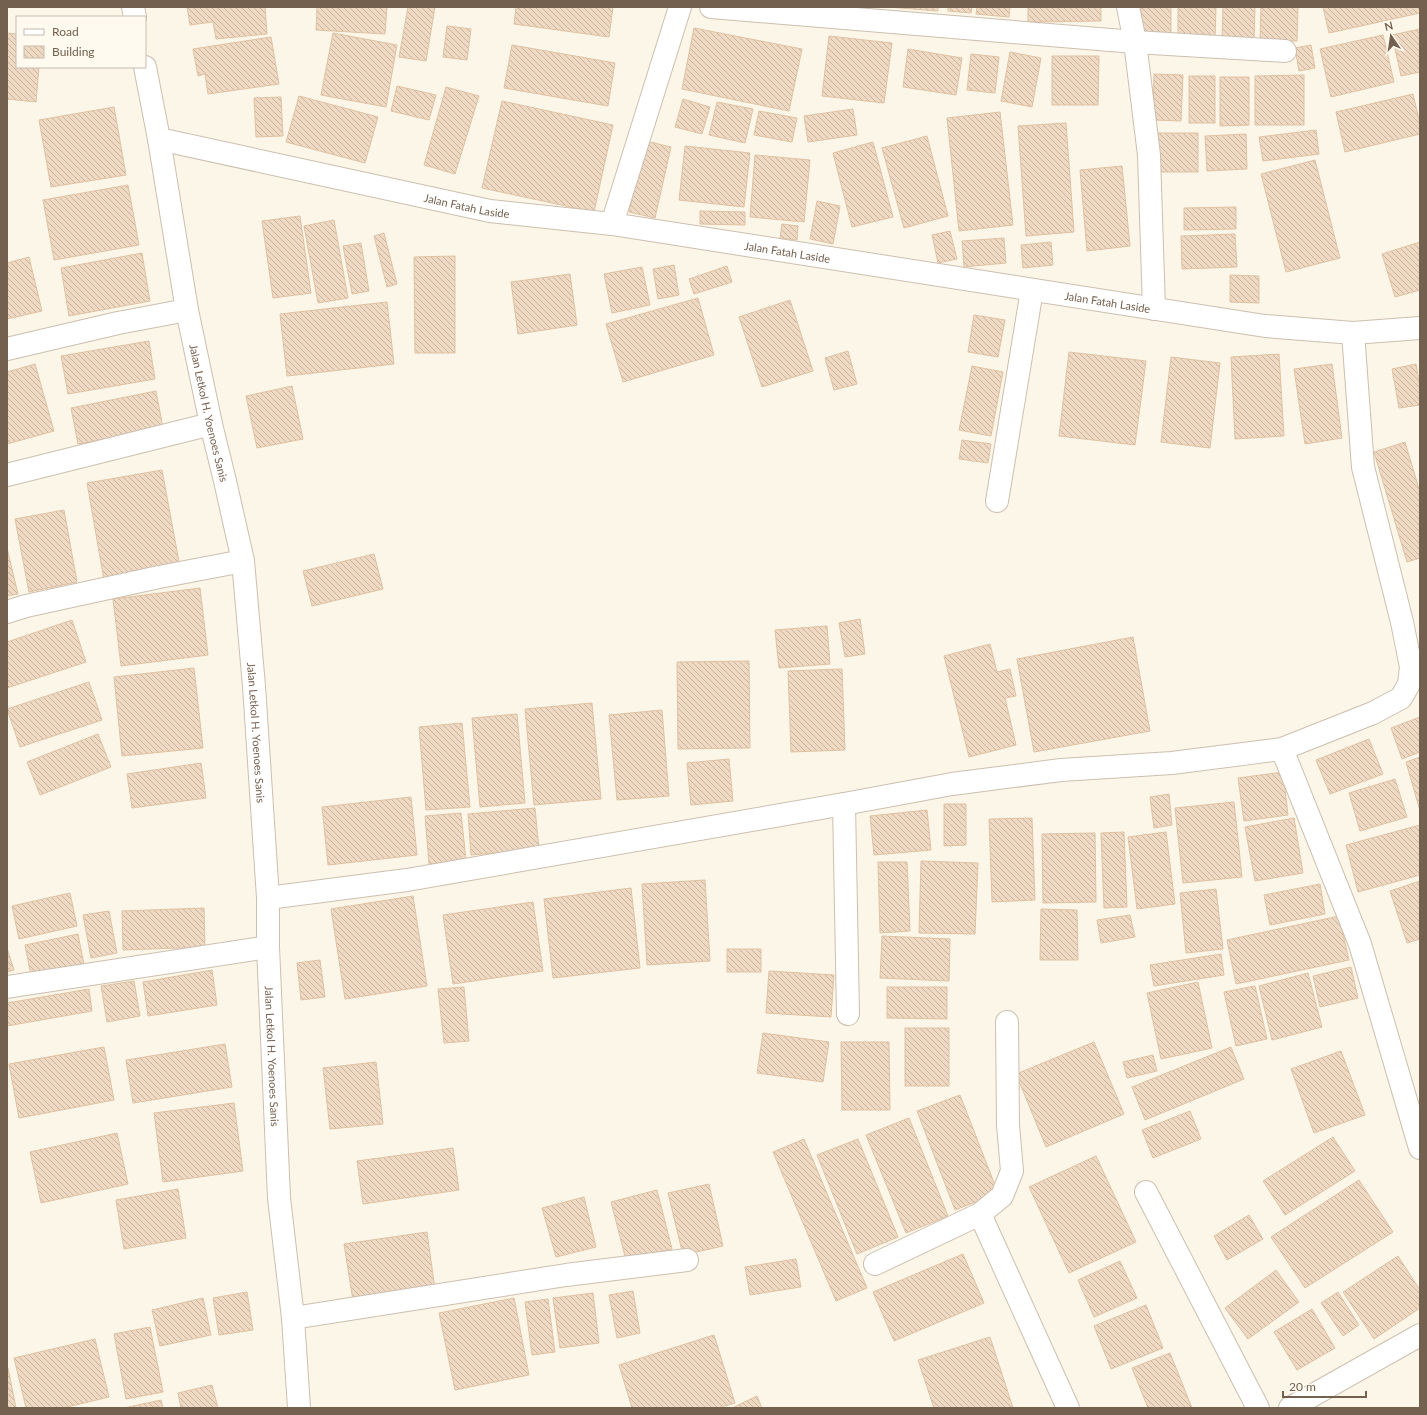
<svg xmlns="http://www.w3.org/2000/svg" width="1427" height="1415" font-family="Lato,sans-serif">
  <defs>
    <pattern id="building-back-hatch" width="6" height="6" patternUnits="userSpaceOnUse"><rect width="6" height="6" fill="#efd9c2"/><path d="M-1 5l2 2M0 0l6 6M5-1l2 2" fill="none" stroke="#c6b3a0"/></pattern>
  </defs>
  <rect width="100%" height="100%" fill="#fbf6e8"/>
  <!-- building -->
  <g fill="url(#building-back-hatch)" stroke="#e0c2a3">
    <path d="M187 7H265L267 34 216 39 213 22 190 25Z"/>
    <path d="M317 7H387L385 34 316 30Z"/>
    <path d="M408 7H435L426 61 399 57Z"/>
    <path d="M516 7H613L609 37 514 24Z"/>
    <path d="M888 7H938V11Z"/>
    <path d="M948 7H972L971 13 948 11Z"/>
    <path d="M977 7H1010L1009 17 976 14Z"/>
    <path d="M1028 7H1101V21L1028 22Z"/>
    <path d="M1141 7H1171V33L1141 34Z"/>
    <path d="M1178 7H1216L1215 38H1178Z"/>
    <path d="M1223 7H1255L1254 40 1222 39Z"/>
    <path d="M1261 7H1298L1297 41H1260Z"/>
    <path d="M1323 7H1420V13L1329 33Z"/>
    <path d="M447 26 471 29 467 60 443 57Z"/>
    <path d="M694 28 802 49 789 111 682 89Z"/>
    <path d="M1420 29V72L1401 76 1392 35Z"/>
    <path d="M7 33 17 34V67H39L36 102 7 99Z"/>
    <path d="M333 33 397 45 386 107 321 95Z"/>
    <path d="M1383 35 1394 82 1331 97 1320 49Z"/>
    <path d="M829 36 892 43 884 103 822 96Z"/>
    <path d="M271 37 279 84 208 94 205 74 198 76 193 49Z"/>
    <path d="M512 45 615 63 608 106 504 88Z"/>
    <path d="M1311 45 1315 68 1299 71 1295 48Z"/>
    <path d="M908 49 962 58 956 95 903 87Z"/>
    <path d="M1010 52 1041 58 1032 107 1001 101Z"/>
    <path d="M971 54 999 57 995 93 967 90Z"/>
    <path d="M1052 56H1099L1098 105H1052Z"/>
    <path d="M1154 74 1183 75 1181 121 1153 120Z"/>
    <path d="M1304 75V125H1255V76Z"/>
    <rect x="1189" y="76" width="26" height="47"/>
    <path d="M1220 77H1249V125L1220 126Z"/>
    <path d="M397 86 436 95 429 120 391 111Z"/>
    <path d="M446 87 479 96 455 174 424 165Z"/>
    <path d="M1413 94 1420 124V134L1345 152 1336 112Z"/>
    <path d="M299 96 378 117 365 163 286 142Z"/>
    <path d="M281 97 283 136 256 137 254 98Z"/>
    <path d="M683 99 710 107 702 134 675 127Z"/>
    <path d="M502 101 613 125 594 212 482 188Z"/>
    <path d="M717 102 753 109 745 143 709 135Z"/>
    <path d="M114 107 126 175 51 187 39 120Z"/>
    <path d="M853 109 857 135 808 142 804 116Z"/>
    <path d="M759 111 797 118 792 142 754 135Z"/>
    <path d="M1000 112 1013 225 959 231 947 118Z"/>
    <path d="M1066 123 1074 232 1026 236 1018 126Z"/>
    <path d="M1316 130 1319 154 1263 161 1259 137Z"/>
    <rect x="1153" y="133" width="45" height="39"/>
    <path d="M1246 134 1247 169 1207 171 1205 136Z"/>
    <path d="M927 136 948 216 904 228 882 148Z"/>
    <path d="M646 141 671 147 655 218 629 212Z"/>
    <path d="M873 142 893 217 852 227 833 153Z"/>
    <path d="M685 146 750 153 744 207 679 200Z"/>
    <path d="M755 155 810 160 804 222 750 217Z"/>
    <path d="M1315 160 1340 258 1286 272 1261 174Z"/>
    <path d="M1122 166 1130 246 1087 251 1080 170Z"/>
    <path d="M128 185 139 245 54 260 43 200Z"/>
    <path d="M817 201 840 206 833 244 810 239Z"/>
    <path d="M1236 207V229L1184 230V208Z"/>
    <path d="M700 211 745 212V225L700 224Z"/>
    <path d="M300 216 311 293 273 298 262 221Z"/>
    <path d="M334 220 348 298 318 303 304 226Z"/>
    <path d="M782 224 798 226 797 240 780 238Z"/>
    <path d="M950 231 957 259 938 263 932 235Z"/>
    <path d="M384 233 397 284 387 287 374 236Z"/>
    <path d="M1235 234 1237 267 1182 269 1181 236Z"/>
    <path d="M1004 238 1006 263 964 267 962 241Z"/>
    <path d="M1051 242 1053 265 1023 268 1021 245Z"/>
    <path d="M1420 242V290L1395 297 1382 254Z"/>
    <path d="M361 243 369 291 352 294 343 246Z"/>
    <path d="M142 253 150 301 69 316 61 268Z"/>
    <path d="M455 256V353H415L414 257Z"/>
    <path d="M29 257 42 311 7 319V263Z"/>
    <path d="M674 265 679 295 658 299 653 269Z"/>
    <path d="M727 266 732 282 694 294 689 279Z"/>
    <path d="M642 267 650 305 612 313 604 274Z"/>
    <path d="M570 274 577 325 518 334 511 282Z"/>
    <path d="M1230 275 1259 276V303L1230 302Z"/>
    <path d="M698 298 714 355 623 382 606 324Z"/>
    <path d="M790 300 813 371 762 387 739 317Z"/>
    <path d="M387 302 394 364 287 376 280 314Z"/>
    <path d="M974 315 1005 320 998 357 968 352Z"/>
    <path d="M149 341 155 379 68 394 61 356Z"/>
    <path d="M848 351 857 384 834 390 825 358Z"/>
    <path d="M1069 352 1146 361 1135 445 1059 436Z"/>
    <path d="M1279 354 1284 436 1235 439 1231 357Z"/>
    <path d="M1171 357 1220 363 1210 448 1161 442Z"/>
    <path d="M35 364 54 431 7 444V372Z"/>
    <path d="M1332 364 1342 438 1305 444 1294 369Z"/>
    <path d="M1416 364 1420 386V405L1399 408 1392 369Z"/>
    <path d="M972 366 1003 372 991 436 959 430Z"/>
    <path d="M292 386 303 439 257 448 246 396Z"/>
    <path d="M156 391 163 428 78 444 71 408Z"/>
    <path d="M962 440 991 444 988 463 959 459Z"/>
    <path d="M1405 442 1420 492V558L1407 562 1374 452Z"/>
    <path d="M162 470 180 567 104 580 87 483Z"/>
    <path d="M64 510 77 582 29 592 15 519Z"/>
    <path d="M7 548 18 594 7 596Z"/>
    <path d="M374 554 383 589 312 606 303 571Z"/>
    <path d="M200 588 208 655 121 666 113 599Z"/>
    <path d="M860 619 865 654 845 657 839 623Z"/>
    <path d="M72 620 86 662 7 688V642Z"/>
    <path d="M827 626 830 664 779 668 775 630Z"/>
    <path d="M1133 637 1150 731 1034 752 1017 659Z"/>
    <path d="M990 644 997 672 1010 669 1016 696 1005 698 1016 745 969 757 944 656Z"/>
    <path d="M749 661 750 748 678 749 677 662Z"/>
    <path d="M194 668 203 748 122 756 114 677Z"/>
    <path d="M842 669 845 750 791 752 788 671Z"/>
    <path d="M89 682 102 720 20 747 7 709Z"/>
    <path d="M592 703 601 799 534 805 525 709Z"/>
    <path d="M662 710 669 796 617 800 609 715Z"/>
    <path d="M517 714 525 803 480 807 472 718Z"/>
    <path d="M1420 717V752L1402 759 1391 728Z"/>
    <path d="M462 723 470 807 426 810 419 727Z"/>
    <path d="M98 734 111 767 40 795 27 762Z"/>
    <path d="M1369 739 1383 774 1330 794 1316 760Z"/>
    <path d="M1420 757V811L1406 762Z"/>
    <path d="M729 759 733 801 691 805 687 763Z"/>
    <path d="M201 763 206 798 132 808 127 774Z"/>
    <path d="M1283 772 1288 815 1244 821 1238 778Z"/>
    <path d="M1395 779 1407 817 1360 831 1349 793Z"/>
    <path d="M1169 794 1172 825 1154 828 1150 797Z"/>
    <path d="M411 797 417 855 328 865 322 807Z"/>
    <path d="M1234 802 1242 877 1183 883 1175 808Z"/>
    <path d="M944 804H966V845L944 846Z"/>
    <path d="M535 808 539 849 471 855 468 814Z"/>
    <path d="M927 810 931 850 874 855 870 816Z"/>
    <path d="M461 813 466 860 429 864 425 816Z"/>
    <path d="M1032 818 1035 900 992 902 989 819Z"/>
    <path d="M1294 818 1303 873 1255 881 1245 827Z"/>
    <path d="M1420 825V875L1358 892 1346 845Z"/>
    <path d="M1124 832 1127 907 1104 908 1101 833Z"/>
    <path d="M1166 832 1175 904 1137 909 1128 837Z"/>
    <path d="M1095 833 1096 902 1043 903 1042 834Z"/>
    <path d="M921 861 978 863 975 934 919 933Z"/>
    <path d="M878 862H907L910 931 880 933Z"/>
    <path d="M705 880 710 961 647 965 642 884Z"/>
    <path d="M1420 881V939L1407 943 1390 891Z"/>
    <path d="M1320 884 1325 914 1270 925 1264 895Z"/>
    <path d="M631 888 640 968 553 978 544 899Z"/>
    <path d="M1216 889 1223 949 1186 953 1180 893Z"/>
    <path d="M70 893 77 926 19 939 12 906Z"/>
    <path d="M413 896 427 986 345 999 331 909Z"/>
    <path d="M533 902 543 971 453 984 443 915Z"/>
    <path d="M204 908 205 947 123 950 122 911Z"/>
    <path d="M1041 909 1077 910 1078 960H1040Z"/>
    <path d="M109 911 117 953 91 958 83 915Z"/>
    <path d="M1130 915 1135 937 1101 943 1097 920Z"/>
    <path d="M1339 916 1349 960 1236 984 1227 940Z"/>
    <path d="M78 934 84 965 31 976 25 945Z"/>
    <path d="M882 936 950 939 949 981 880 978Z"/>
    <path d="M7 948 14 970 7 972Z"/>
    <rect x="727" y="949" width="34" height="23"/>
    <path d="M1221 954 1224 975 1154 986 1150 965Z"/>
    <path d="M320 960 325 997 301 1000 297 963Z"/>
    <path d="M1351 967 1358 998 1320 1007 1313 976Z"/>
    <path d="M212 970 217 1005 148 1016 143 982Z"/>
    <path d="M769 971 834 975 831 1017 766 1013Z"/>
    <path d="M1308 973 1322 1027 1272 1040 1259 986Z"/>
    <path d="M134 981 140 1016 107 1022 101 986Z"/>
    <path d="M1198 982 1212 1048 1161 1059 1147 993Z"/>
    <path d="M1255 986 1267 1039 1236 1046 1224 992Z"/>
    <path d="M464 987 469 1041 444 1043 438 989Z"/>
    <path d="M887 987H947V1019L887 1018Z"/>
    <path d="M89 989 92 1011 7 1026V1003Z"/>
    <rect x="905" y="1028" width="44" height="58"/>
    <path d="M763 1033 829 1042 823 1082 757 1073Z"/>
    <path d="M841 1042H889L890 1110H842Z"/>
    <path d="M1094 1042 1124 1114 1046 1147 1016 1074Z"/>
    <path d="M225 1044 232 1087 133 1103 126 1060Z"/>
    <path d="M104 1047 114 1100 19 1118 9 1064Z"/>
    <path d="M1231 1047 1244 1079 1145 1120 1132 1087Z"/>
    <path d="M1341 1051 1365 1115 1314 1133 1291 1069Z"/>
    <path d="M1153 1055 1157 1071 1127 1078 1123 1062Z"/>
    <path d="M376 1062 383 1124 330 1129 323 1068Z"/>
    <path d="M960 1095 998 1193 955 1210 917 1111Z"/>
    <path d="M234 1103 243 1171 163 1182 154 1113Z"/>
    <path d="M1190 1111 1201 1139 1153 1158 1142 1130Z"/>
    <path d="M909 1118 948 1216 906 1233 866 1135Z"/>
    <path d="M117 1133 128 1184 41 1203 30 1152Z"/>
    <path d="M1333 1137 1355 1171 1285 1215 1263 1181Z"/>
    <path d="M804 1139 867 1288 836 1301 773 1152Z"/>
    <path d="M858 1139 898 1237 857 1254 817 1155Z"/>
    <path d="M453 1148 459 1190 363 1204 357 1161Z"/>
    <path d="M1096 1156 1136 1242 1069 1273 1029 1187Z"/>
    <path d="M1359 1180 1393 1232 1305 1288 1271 1237Z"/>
    <path d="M709 1184 723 1246 683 1255 668 1193Z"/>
    <path d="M178 1189 186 1238 124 1249 116 1200Z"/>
    <path d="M657 1190 672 1249 626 1260 611 1202Z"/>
    <path d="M584 1197 596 1247 556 1257 542 1208Z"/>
    <path d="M1249 1215 1263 1239 1227 1260 1214 1236Z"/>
    <path d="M427 1232 435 1289 353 1301 344 1244Z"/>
    <path d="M963 1254 984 1303 894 1341 873 1292Z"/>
    <path d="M1398 1256 1420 1290V1308L1374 1339 1343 1292Z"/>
    <path d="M796 1259 801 1287 750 1295 745 1267Z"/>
    <path d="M1120 1261 1137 1298 1094 1317 1078 1280Z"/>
    <path d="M1276 1270 1299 1302 1248 1339 1225 1308Z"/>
    <path d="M633 1291 640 1333 617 1338 609 1295Z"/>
    <path d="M247 1292 253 1330 219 1335 213 1298Z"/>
    <path d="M1338 1292 1359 1325 1343 1336 1321 1303Z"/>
    <path d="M593 1293 599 1343 560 1348 553 1298Z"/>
    <path d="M203 1298 211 1335 160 1346 152 1310Z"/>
    <path d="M514 1298 529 1375 455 1390 439 1313Z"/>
    <path d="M548 1299 555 1352 532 1355 525 1302Z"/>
    <path d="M1146 1305 1163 1348 1111 1369 1094 1326Z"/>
    <path d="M1312 1309 1335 1348 1297 1370 1274 1332Z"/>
    <path d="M150 1327 163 1392 126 1399 114 1334Z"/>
    <path d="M714 1335 735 1403 718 1408H632L619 1365Z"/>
    <path d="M990 1337 1013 1408H934L918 1360Z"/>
    <path d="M95 1339 109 1397 63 1408H26L14 1358Z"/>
    <path d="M1170 1353 1192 1408H1148L1132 1368Z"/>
    <path d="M7 1368H8L16 1408H7Z"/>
    <path d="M212 1385 218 1408H181L178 1393Z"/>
    <path d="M757 1396 762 1408H732Z"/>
    <path d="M161 1400 163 1408H124Z"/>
  </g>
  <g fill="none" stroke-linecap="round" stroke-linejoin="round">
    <defs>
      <g id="street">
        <path d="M133 7 135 17"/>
        <path d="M711 7 1135 42 1285 51"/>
        <path d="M1128 7 1135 42 1149 155 1154 309"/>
        <path id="s1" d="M145 67 159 139 187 310 211 424 225 481 243 561 254 686 268 898V947L279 1198 293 1318 299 1408"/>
        <path id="s2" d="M159 139 490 211 612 224 1265 326 1353 333 1420 328"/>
        <path d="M612 224 680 7"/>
        <path d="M7 349 118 323 187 310"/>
        <path d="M7 475 211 424"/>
        <path d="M997 501 1032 290"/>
        <path d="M7 612 26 606 159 577 243 561"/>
        <path d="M1282 749 1360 944 1420 1148"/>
        <path d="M844 804 848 1014"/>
        <path d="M268 898 407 880 844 804 952 784 1061 770 1172 763 1282 749 1373 713 1401 698 1409 684 1411 667 1402 622 1363 467 1353 333"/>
        <path d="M7 987 268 947"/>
        <path d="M1146 1192 1258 1408"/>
        <path d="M980 1214 1068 1408"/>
        <path d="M875 1264 980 1214 1002 1196 1012 1171 1008 1125 1007 1022"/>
        <path d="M293 1318 566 1275 687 1260"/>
        <path d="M1290 1408 1420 1335"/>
      </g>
    </defs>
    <!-- street casing -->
    <use href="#street" stroke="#cdbfaf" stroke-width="24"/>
    <!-- street -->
    <use href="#street" stroke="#fff" stroke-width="22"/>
  </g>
  <g text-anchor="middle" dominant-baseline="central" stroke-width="3.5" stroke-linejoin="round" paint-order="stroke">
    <!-- street labels -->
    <g font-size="11" fill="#74604e" stroke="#fefaef">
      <text stroke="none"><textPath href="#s2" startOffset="315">Jalan Fatah Laside</textPath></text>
      <text stroke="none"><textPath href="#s2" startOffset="639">Jalan Fatah Laside</textPath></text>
      <text stroke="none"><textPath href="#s2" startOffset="963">Jalan Fatah Laside</textPath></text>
      <text stroke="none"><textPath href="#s1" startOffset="352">Jalan Letkol H. Yoenoes Sanis</textPath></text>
      <text stroke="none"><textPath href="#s1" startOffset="676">Jalan Letkol H. Yoenoes Sanis</textPath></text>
      <text stroke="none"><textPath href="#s1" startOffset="1000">Jalan Letkol H. Yoenoes Sanis</textPath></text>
    </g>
  </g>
  <!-- border -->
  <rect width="1427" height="1415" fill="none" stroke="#74604e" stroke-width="16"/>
  <!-- legend -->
  <rect x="16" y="16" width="130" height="52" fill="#fefaef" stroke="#c7bcaf"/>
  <rect x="24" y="29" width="20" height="6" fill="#ffffff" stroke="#c7bcaf"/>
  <text x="52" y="36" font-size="12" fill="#74604e">Road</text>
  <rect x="24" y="46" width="20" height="12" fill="url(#building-back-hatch)" stroke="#c7bcaf"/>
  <text x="52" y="56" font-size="12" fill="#74604e">Building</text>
  <!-- north arrow -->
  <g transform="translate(1391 36) rotate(347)" stroke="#fefaef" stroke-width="3" paint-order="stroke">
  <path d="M0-3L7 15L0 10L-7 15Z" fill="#74604e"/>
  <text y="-6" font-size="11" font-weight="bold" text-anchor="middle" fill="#74604e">N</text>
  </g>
  <!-- scale -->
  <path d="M1283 1391v6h83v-6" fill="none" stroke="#74604e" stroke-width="2"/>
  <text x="1289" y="1391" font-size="12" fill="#74604e" stroke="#fefaef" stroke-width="3" paint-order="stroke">20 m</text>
</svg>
